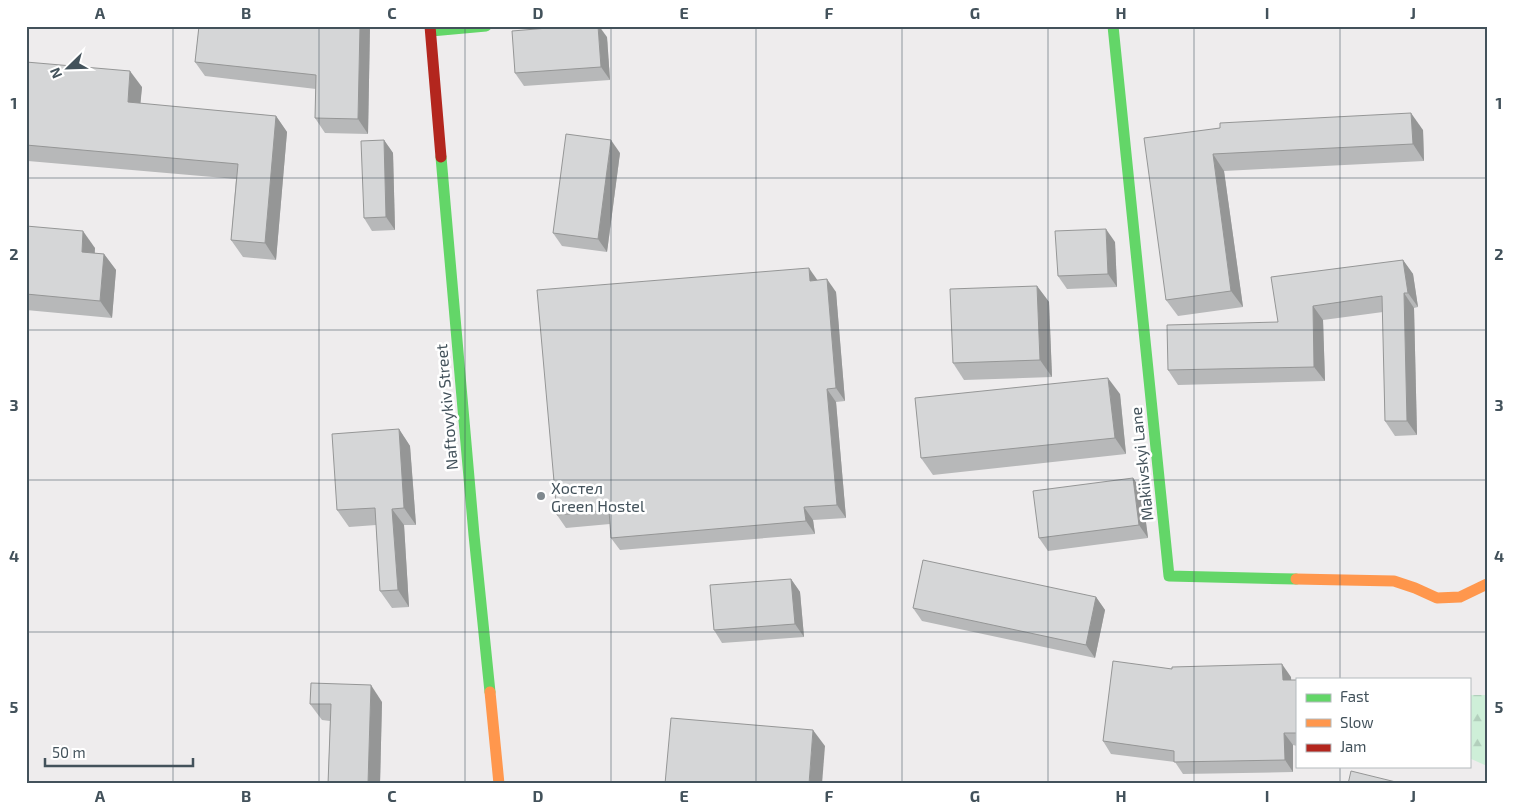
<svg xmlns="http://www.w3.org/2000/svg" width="1513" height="810" font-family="'Exo 2',sans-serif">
  <defs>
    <pattern id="forest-firs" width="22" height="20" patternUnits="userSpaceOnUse" patternTransform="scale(1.25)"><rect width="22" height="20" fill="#ceefd8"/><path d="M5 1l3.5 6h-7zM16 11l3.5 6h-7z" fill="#b2cfbc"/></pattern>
  </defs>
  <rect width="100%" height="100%" fill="#eeeced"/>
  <!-- forest -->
  <path fill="url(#forest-firs)" d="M1469 695H1487V766L1469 758Z"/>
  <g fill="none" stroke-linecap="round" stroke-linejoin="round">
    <!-- fast -->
    <g stroke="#63d668" stroke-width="11">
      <path d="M1113 26 1169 576 1296 579"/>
      <path d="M431 31 486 26"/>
      <path d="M441 157 474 535 490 692"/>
    </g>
    <!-- slow -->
    <g stroke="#ff974d" stroke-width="11">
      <path d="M1296 579 1394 581 1415 588 1437 598 1460 597 1487 584"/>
      <path d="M490 692 499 784"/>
    </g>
    <!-- jam -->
    <path stroke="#b3261e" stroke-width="11" d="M430 26 441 157"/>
  </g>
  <!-- wall -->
  <g fill="#b7b8b9">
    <path d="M199 26H370L368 134 325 133 315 118 316 89 205 76 195 62Z"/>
    <path d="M607 37 610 80 524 86 515 73Z"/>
    <path d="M26 62 142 87 140 104 276 116 287 132 276 260 243 257 231 240 236 179 28 161 26 187Z"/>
    <path d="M1220 128 1423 130 1424 161 1224 171 1243 307 1178 316 1166 300Z"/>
    <path d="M384 140 393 153 395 230 372 231 364 218Z"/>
    <path d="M620 153 607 252 562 246 553 233Z"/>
    <path d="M26 226 95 248V253L104 254 116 270 112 318 26 310Z"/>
    <path d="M1115 242 1117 287 1067 289 1058 276Z"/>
    <path d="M1403 260 1413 274 1418 307 1414 308 1417 435 1395 436 1385 421 1383 312 1323 320 1325 381 1178 385 1168 370 1278 322Z"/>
    <path d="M817 280 836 292 845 401 836 402 846 518 813 520 815 534 620 550 611 538 610 524 566 528 557 515Z"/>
    <path d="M1037 286 1049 302 1052 377 964 380 953 363Z"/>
    <path d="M1120 394 1126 454 933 475 921 458Z"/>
    <path d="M399 429 410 446 416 525H404L409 607 392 608 380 591 376 525 349 527 337 510Z"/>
    <path d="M1133 478 1142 491 1148 538 1048 551 1039 538Z"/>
    <path d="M791 579 800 592 804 637 722 643 714 630Z"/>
    <path d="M1096 597 1105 610 1095 658 922 621 913 608Z"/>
    <path d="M1291 677V680H1297V746L1293 745V772L1183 774 1175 762 1111 754 1103 741Z"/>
    <path d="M382 702 380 784H328L330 721 322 720 310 704Z"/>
  </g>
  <!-- shaded-wall -->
  <g fill="#959696">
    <path d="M360 26H370L368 134 358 119Z"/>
    <path d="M598 26H599L607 37 610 80 601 67Z"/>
    <path d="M130 71 142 87 139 119 128 102Z"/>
    <path d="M1411 113 1423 130 1424 161 1413 144Z"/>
    <path d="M276 116 287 132 276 260 265 243Z"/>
    <path d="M384 140 393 153 395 230 386 217Z"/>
    <path d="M611 140 620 153 607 252 598 239Z"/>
    <path d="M1213 154 1224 171 1243 307 1231 291Z"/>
    <path d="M26 157 28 161 26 187Z"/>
    <path d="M1106 229 1115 242 1117 287 1108 274Z"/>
    <path d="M83 231 95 248 93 268 82 252Z"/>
    <path d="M104 254 116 270 112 318 100 301Z"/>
    <path d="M1403 260 1413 274 1418 307 1408 293Z"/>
    <path d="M809 268 818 281H810Z"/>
    <path d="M827 279 836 292 845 401 836 388Z"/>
    <path d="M1037 286 1049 302 1052 377 1040 360Z"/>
    <path d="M1404 293 1414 308 1417 435 1407 421Z"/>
    <path d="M1313 306 1323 320 1325 381 1314 367Z"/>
    <path d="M1108 378 1120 394 1126 454 1115 438Z"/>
    <path d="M827 389 836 402 846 518 837 505Z"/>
    <path d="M399 429 410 446 416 525 404 508Z"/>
    <path d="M1133 478 1142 491 1148 538 1139 525Z"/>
    <path d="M804 507 813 520 815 534 806 521Z"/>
    <path d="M392 509 404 525 409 607 398 590Z"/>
    <path d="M791 579 800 592 804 637 795 624Z"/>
    <path d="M1096 597 1105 610 1095 658 1086 645Z"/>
    <path d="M1282 664 1291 677 1292 692 1283 680Z"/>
    <path d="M371 685 382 702 380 784H368Z"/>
    <path d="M813 730 825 746 822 784H809Z"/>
    <path d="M1284 733 1293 745V772L1285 760Z"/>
  </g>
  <!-- building -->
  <g fill="#d5d6d7" stroke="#959696">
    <path d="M199 26H360L358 119 315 118 316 75 195 62Z"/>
    <path d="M572 26H598L601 67 515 73 512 31Z"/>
    <path d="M26 62 130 71 128 102 276 116 265 243 231 240 238 164 26 145Z"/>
    <path d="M1411 113 1413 144 1213 154 1231 291 1166 300 1144 138 1220 128V123Z"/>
    <path d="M566 134 611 140 598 239 553 233Z"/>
    <path d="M384 140 386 217 364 218 361 141Z"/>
    <path d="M26 226 83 231 82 252 104 254 100 301 26 294Z"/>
    <path d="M1106 229 1108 274 1058 276 1055 231Z"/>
    <path d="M1403 260 1408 293H1404L1407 421H1385L1382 296 1313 306 1314 367 1168 370 1167 325 1278 322 1271 277Z"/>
    <path d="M809 268 810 281 827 279 836 388 827 389 837 505 804 507 806 521 611 538 609 510 557 515 537 290Z"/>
    <path d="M1037 286 1040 360 953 363 950 289Z"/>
    <path d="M1108 378 1115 438 921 458 915 398Z"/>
    <path d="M399 429 404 508 392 509 398 590 380 591 375 508 337 510 332 434Z"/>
    <path d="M1133 478 1139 525 1039 538 1033 491Z"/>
    <path d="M923 560 1096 597 1086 645 913 608Z"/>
    <path d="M791 579 795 624 714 630 710 585Z"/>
    <path d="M1113 661 1172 669V667L1282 664 1283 680H1297V733H1284L1285 760 1174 762V751L1103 741Z"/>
    <path d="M311 683 371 685 368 784H328L331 704H310Z"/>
    <path d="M671 718 813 730 809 784H665Z"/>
    <path d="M1351 771 1404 784H1348Z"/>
  </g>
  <!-- grid -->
  <path fill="none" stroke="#43525b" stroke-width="1" stroke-opacity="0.55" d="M173 26V784M319 26V784M465 26V784M611 26V784M756 26V784M902 26V784M1048 26V784M1194 26V784M1340 26V679M26 178H1487M26 330H1487M26 480H1487M26 632H1487M1340 766V784"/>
  <!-- markers -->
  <circle fill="#7f888e" stroke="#fff" stroke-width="2" cx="541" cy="496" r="5"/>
  <g text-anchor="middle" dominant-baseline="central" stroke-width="5" stroke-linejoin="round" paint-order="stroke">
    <!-- street labels -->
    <g font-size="16" fill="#43525b" stroke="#fff">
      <text transform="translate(446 407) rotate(-95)">Naftovykiv Street</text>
      <text transform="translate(1141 464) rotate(-96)">Makiivskyi Lane</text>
    </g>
    <!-- poi labels -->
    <g font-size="16" fill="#43525b" stroke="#fff" text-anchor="start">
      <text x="551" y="487">Хостел<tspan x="551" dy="18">Green Hostel</tspan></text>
    </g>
  </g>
  <!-- border -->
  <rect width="1513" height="810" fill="none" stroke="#ffffff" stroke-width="55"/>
  <!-- legend -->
  <rect x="1296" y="678" width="175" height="90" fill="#ffffff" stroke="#b4babd"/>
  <rect x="1306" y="694" width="25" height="8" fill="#63d668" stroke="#b4babd"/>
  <text x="1340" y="702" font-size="15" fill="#43525b">Fast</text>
  <rect x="1306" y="719" width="25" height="8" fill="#ff974d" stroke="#b4babd"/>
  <text x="1340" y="728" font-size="15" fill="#43525b">Slow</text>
  <rect x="1306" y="744" width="25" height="8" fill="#b3261e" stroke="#b4babd"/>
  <text x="1340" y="752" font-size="15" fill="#43525b">Jam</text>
  <!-- north arrow -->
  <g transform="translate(68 68) rotate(247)" stroke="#ffffff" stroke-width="4" paint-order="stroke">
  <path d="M0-4L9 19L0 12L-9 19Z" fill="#43525b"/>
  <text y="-8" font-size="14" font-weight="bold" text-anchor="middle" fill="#43525b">N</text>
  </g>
  <!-- scale -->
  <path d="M45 758v8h148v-8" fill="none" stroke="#43525b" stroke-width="2.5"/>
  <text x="52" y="758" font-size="15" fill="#43525b" stroke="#ffffff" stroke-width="4" paint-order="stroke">50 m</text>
  <rect x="28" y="28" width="1458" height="754" fill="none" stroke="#43525b" stroke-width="2"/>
  <g font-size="16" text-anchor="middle" font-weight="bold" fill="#43525b">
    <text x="100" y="19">A</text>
    <text x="246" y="19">B</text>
    <text x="392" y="19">C</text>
    <text x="538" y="19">D</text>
    <text x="684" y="19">E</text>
    <text x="829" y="19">F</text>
    <text x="975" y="19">G</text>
    <text x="1121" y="19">H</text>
    <text x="1267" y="19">I</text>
    <text x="1413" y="19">J</text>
    <text x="14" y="109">1</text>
    <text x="1499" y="109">1</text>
    <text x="14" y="260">2</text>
    <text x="1499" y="260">2</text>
    <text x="14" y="411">3</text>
    <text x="1499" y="411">3</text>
    <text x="14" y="562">4</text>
    <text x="1499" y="562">4</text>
    <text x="14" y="713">5</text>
    <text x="1499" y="713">5</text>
    <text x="100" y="802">A</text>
    <text x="246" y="802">B</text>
    <text x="392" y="802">C</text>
    <text x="538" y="802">D</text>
    <text x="684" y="802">E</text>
    <text x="829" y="802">F</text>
    <text x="975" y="802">G</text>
    <text x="1121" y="802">H</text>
    <text x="1267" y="802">I</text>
    <text x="1413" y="802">J</text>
  </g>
</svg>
